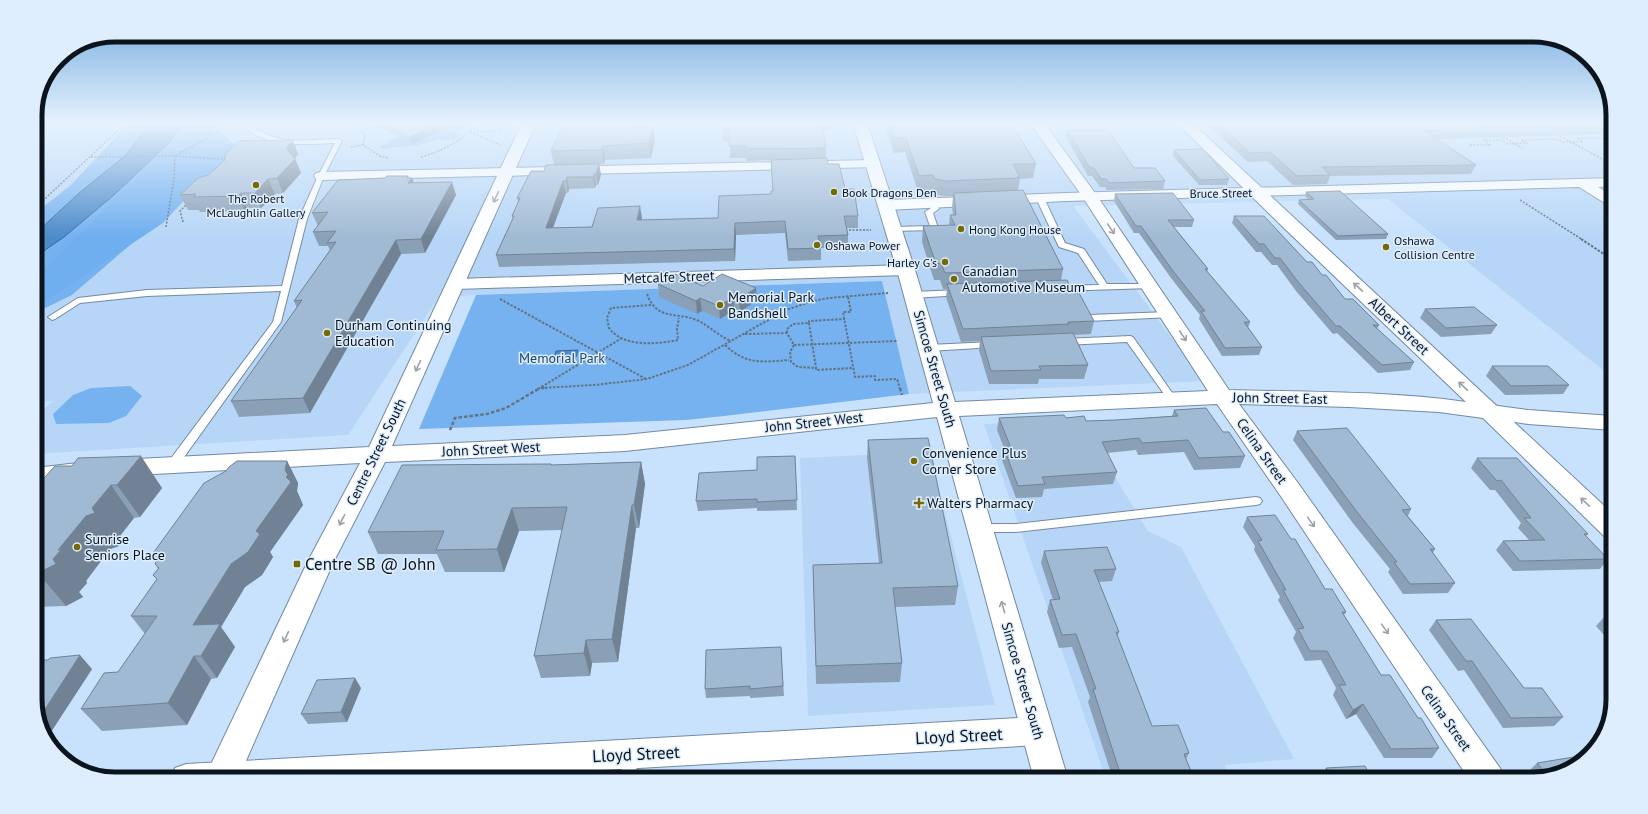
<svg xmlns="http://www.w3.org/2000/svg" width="1648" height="814" font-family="'PT Sans',sans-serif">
  <rect width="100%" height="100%" fill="#c8e2fd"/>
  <!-- built -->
  <g fill="#b7d6f7">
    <path d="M35 123H129L71 185 35 213Z"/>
    <path d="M216 123H1613V187H1600L1613 195V378L1388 199 1073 206 1204 381 909 394 882 281 476 295 438 298 348 435 35 454V417L53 401 35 402V313L72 295 237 147 214 127Z"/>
    <path d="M1081 421 1148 531 1181 547 1294 759 1225 765 1231 779H1106L984 424Z"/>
    <path d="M929 452 995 705 808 716 800 458Z"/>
  </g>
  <!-- green -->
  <g fill="#76b2f0">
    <path d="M129 123H215V127L237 147 224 164 72 295 35 313V213L71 185Z"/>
    <path d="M451 123H468L470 125C464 129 459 128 453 132L461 134 453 140 439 139 415 146 393 147 384 149 379 147 387 144 390 139 401 138 412 144 436 133Z"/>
    <path d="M882 281 909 394 724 416 686 420 419 429 476 295Z"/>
    <path d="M130 386 142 396 126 416 109 423 56 424 53 414 73 395 91 388Z"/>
  </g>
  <!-- forest -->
  <path fill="#6faeef" d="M237 144 163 223 35 308V278L165 150Z"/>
  <!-- water -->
  <g fill="#4d8bca" stroke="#396796">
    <path d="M155 123H182L169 143 115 194 64 237 35 257V234L78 194 126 155 140 136Z"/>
    <path d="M578 350 576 357 554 358 556 351Z"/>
  </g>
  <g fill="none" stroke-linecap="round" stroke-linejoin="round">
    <defs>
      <g id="lane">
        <path d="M240 123C251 123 264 135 277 138 296 143 319 139 339 139L342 141 324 176 307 219 281 322 177 467H169L168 464 169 461 273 322 281 291 147 296 80 303 55 319 52 320 48 317 78 298 147 290 282 286 299 219 318 176 335 143C303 144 264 149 240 123Z"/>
        <path d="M1037 196H1043L1044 198 1065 243 1084 249 1107 284H1149L1153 286 1152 288 1056 291 1055 289 1059 286 1099 285 1078 253 1059 247 1036 198Z"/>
        <path d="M930 201H936L939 209 933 213 938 228 937 230 891 231 890 229 894 227 930 226 925 212 931 208Z"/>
        <path d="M959 290 963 293 962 295 913 298 909 295 913 292Z"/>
        <path d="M1169 312 1173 315 1172 317 1088 321 1084 318 1088 315Z"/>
        <path d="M1130 336 1133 337 1175 397 1177 399 1175 401H1169L1127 342 1064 345 1059 342 1064 339Z"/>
        <path d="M992 342 997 345 995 347 929 351 924 348 929 345Z"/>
        <path d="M1256 497 1260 498 1262 501 1260 504 1256 505 1015 532H980L976 531 974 528 976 525 980 524H1015Z"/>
        <path d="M630 750 635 752 637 757 636 779H620L623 757 625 752Z"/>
      </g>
      <g id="street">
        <path d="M872 160 877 161 879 164 877 167 321 180 316 179 314 176 316 173 321 172Z"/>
        <path d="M1613 178V186L1598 187 1613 196V206L1608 205 1579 187 1066 201 887 210 882 208 879 205 882 202 887 200 1066 193Z"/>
        <path d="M906 265 912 266 915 270 912 274 906 275 456 289 450 288 447 284 450 280 456 279Z"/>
        <path d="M1491 405 1528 410 1613 416V430L1528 424 1484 417 1480 412 1484 407Z"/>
        <path d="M1038 717 1049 721 1053 731 1049 741 1038 745 448 779H170L175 768 186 764Z"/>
      </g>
      <g id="secondary">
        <path d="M522 123H536L392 446 625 435 933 403 897 270 853 123H867L915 270 955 402 1208 391 1082 196 1030 123H1044L1095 193 1229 390C1308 392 1388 391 1466 402L1285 229 1177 123H1192L1613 514V538L1604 536 1483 418 1439 412 1349 407 1239 404 1298 483 1500 768 1505 779H1469L1280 495 1217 404 959 416 1068 779H1034L937 417 625 451 385 462 333 563 238 779H204L307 563 360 463 118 476 110 474 106 468 110 462 118 460 369 447Z"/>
        <path d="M78 463 86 465 90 471 86 477 35 484V468Z"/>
      </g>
    </defs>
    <!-- lane casing -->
    <use href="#lane" stroke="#728aa3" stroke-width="2"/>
    <!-- street casing -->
    <use href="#street" stroke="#728aa3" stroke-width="2"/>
    <!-- secondary casing -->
    <use href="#secondary" stroke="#728aa3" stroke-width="2"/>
    <!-- path-far2 -->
    <g stroke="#627384" stroke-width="1.5" stroke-dasharray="2 1.5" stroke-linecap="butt">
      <path d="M470 132 500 131 504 123"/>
      <path d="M470 132 500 145"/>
      <path d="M1560 136 1613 165"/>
      <path d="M1503 137 1522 148"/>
      <path d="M363 145 365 135 361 132 378 126"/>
      <path d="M1470 145H1491L1484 140H1501L1508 144 1527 143 1521 140 1556 139 1563 142H1583L1577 138H1613"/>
      <path d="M351 147 363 145 380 156 388 158"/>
      <path d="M176 156 210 136 212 123"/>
      <path d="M91 157 175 156 221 159 229 157"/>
      <path d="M421 157C442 151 463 141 477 123"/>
      <path d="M1520 200 1583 240"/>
      <path d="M35 208 126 123"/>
      <path d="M183 222 180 211 187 204"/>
      <path d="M166 227 174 179 175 156"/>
      <path d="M849 230H871"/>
    </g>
    <!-- path-far1 -->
    <g stroke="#627384" stroke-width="2" stroke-dasharray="2.5 1.5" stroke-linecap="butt">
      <path d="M1581 239 1613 260"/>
      <path d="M647 294C657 322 678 311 699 321 710 327 719 336 731 341"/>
      <path d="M848 297 851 312H843L855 377 875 376V380L897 379 900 389"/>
      <path d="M500 299 646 379"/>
      <path d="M651 305 611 308 607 318 609 328C624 348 657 344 678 340L677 329 679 318"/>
      <path d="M809 323 816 368"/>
      <path d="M787 333V329L793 324 809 323V321L845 319"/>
      <path d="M745 334 787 333 794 345 790 352 791 362 798 367 816 368V370L853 368"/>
      <path d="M725 345C746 365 762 362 789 360"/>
      <path d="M794 345 898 341"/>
      <path d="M541 388 594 385 647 379 688 365 786 310 813 301 829 298 888 293"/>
      <path d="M538 389 622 338"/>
    </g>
    <!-- path -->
    <g stroke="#627384" stroke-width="2.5" stroke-dasharray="3.5 2" stroke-linecap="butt">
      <path d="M541 388H547"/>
      <path d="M900 388 902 395"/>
      <path d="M450 430 455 418 487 414 506 408 540 388"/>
    </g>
    <!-- lane -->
    <use href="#lane" fill="#fff" fill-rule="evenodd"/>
    <!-- street -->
    <use href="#street" fill="#fff" fill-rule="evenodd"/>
    <!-- secondary -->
    <use href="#secondary" fill="#fff" fill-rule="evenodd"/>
  </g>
  <!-- wall -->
  <g fill="#8aa0b6">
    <path d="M367 123H457V124L412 144 382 128 381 127 367 124Z"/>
    <path d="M567 123H632V125H653L655 139 651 158 605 160 604 164H599L601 175 598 185H596L595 188 569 189 568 193H566L553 228 592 227 642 218 641 220 718 218 771 194 773 191 771 160 746 161V158H730V141H723L722 129 723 123H830V129L823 130 826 148V158L828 164 845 189 858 216V228H847L848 235V247L821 248V260L788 261 785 233 736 235 735 261 499 267 496 255 513 219 512 216 518 202 517 198 544 171 554 165 551 151 565 128Z"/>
    <path d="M887 123H1011L1036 164 1033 178 1020 179 1018 190 1063 269 1061 280 1073 293 1094 321 1091 334 1074 335 1088 365 1084 379H1039L1038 384H989L979 350 980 341 961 342 946 297 947 289H943L940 280H934L922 242 923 226 949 225 950 215H953L952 208 953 196H944L933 194 932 190 918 191 905 152 894 153 887 133Z"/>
    <path d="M1205 123H1613V134L1436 139 1476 165 1471 174 1330 176 1327 184 1293 185 1267 161 1248 162Z"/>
    <path d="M1067 130 1134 168 1165 181 1163 189 1107 190 1105 187H1100L1092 176H1088L1066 137Z"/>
    <path d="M1174 150 1229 179 1227 185H1199L1173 156Z"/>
    <path d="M298 154 295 158 301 173 283 193 275 194 261 208H247L245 211 200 212 199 210H188L180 195Z"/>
    <path d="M409 178H412L414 183 456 195 425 253 401 254 310 413 239 417 231 401 297 308 294 301 330 250 328 246H319L313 232 318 226 312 213Z"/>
    <path d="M1306 192 1388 234 1386 239 1336 240 1298 204 1299 200 1308 199 1305 196Z"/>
    <path d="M1115 194 1194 220 1192 227H1174L1208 269 1207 271 1250 322 1248 328 1262 347 1259 355 1222 356 1199 319 1200 315 1171 278 1139 233H1134L1114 201Z"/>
    <path d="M1234 216 1307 262 1322 275 1345 299 1379 325 1377 329 1414 362 1410 370 1378 373 1337 333 1333 334 1296 291 1277 265H1272L1261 252H1256L1232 223Z"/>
    <path d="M658 284 703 286 757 300 740 312 734 310 720 319 702 311 697 314 659 297Z"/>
    <path d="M1425 309 1497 325 1491 334 1441 337 1420 318Z"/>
    <path d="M1492 366 1569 385 1563 394 1505 395 1486 376Z"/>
    <path d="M1174 410 1223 432 1245 456 1240 468 1194 470 1184 452 1138 455 1136 450 1107 453 1117 472 1113 484 1044 489 1042 497 1016 498 1002 460 1004 448 997 430 999 418H1066L1086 421 1115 420 1172 416Z"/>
    <path d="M1297 431 1411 509 1408 516 1435 549 1433 553 1455 583 1448 593 1403 594 1388 572 1390 569 1352 522 1293 440Z"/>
    <path d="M868 440 958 586 955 605 895 607 902 663 900 682 816 684 813 565 879 563 867 458Z"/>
    <path d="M795 456 797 510 757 511V508L698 511 696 501 757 470Z"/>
    <path d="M1477 458 1588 534 1586 536 1608 559 1600 569 1513 571 1496 550 1503 541 1529 540 1518 528 1521 523 1495 490H1490L1471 468Z"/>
    <path d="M287 461 298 483 297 491 303 505 270 552 273 557 262 575 245 587 221 627 235 647 217 678 211 679 187 725 102 731 81 709 118 672 145 634 131 616 157 579 153 575 158 569 155 564 156 562 151 556Z"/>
    <path d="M641 462 645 484 639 528H636L618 662 592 663 590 676 541 678 534 656 562 530 519 531 504 572H445L437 554H378L368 532 551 464 552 465Z"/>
    <path d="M55 466 162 488 140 517 134 518 116 541 119 546 110 549 86 581 87 583 79 592 83 597 66 606 35 607V488Z"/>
    <path d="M1611 476H1613V494L1604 485Z"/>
    <path d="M1247 517 1325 589 1346 612 1344 615 1381 675 1418 718 1439 748 1432 758H1384L1356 714 1346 719 1333 695 1336 688 1321 660 1305 661 1293 638 1296 632 1278 600 1280 597 1254 550 1255 546 1243 527Z"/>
    <path d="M1044 551 1116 569 1112 581 1099 582 1119 632 1117 637 1152 726 1189 753 1186 759 1194 779H1113L1088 702 1090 697 1072 647 1059 648 1047 612 1050 600H1053L1041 563Z"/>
    <path d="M1605 616H1613V645L1596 626Z"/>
    <path d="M1436 620 1524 688 1563 717 1554 726 1503 728 1464 670 1458 671 1429 630Z"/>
    <path d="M781 647 784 696 750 698V696L706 698 705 689Z"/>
    <path d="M92 669 49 735H46L35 704Z"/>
    <path d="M361 688 347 722 308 724 301 714Z"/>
    <path d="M1537 763 1577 766 1533 779 1528 772Z"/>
    <path d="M1326 768 1372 779H1268L1269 776 1323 773Z"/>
  </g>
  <!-- shaded-wall -->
  <g fill="#718294">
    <path d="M441 123H457V124L412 144 409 137Z"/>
    <path d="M627 123H631L632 127 627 125Z"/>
    <path d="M653 125 655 139 651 158 649 143Z"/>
    <path d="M293 140 298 154 292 163 295 159 301 173 283 193 277 178 286 148Z"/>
    <path d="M603 146 605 160 604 164 602 150Z"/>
    <path d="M599 164 601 175 598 185 596 174Z"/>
    <path d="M594 174 596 185 595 188 593 177Z"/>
    <path d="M408 176 410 181 412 178 416 191 412 196 407 178Z"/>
    <path d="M567 177 569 189 568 193 566 181Z"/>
    <path d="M268 179 275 194 261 208 255 193Z"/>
    <path d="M563 181 566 193 548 240 546 228Z"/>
    <path d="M452 182 456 195 425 253 421 239Z"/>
    <path d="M241 193 247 208 245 211 238 196Z"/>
    <path d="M640 206 642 218 639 232 637 220Z"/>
    <path d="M735 223 736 235 735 261 734 249Z"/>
    <path d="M396 240 401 254 310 413 303 398Z"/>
    <path d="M756 288 757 300 740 312 739 299Z"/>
    <path d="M733 297 734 310 720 319 719 306Z"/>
    <path d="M700 298 702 311 697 314 696 301Z"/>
    <path d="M141 456 162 488 140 517 117 485Z"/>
    <path d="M287 461 298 483 297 491 303 505 270 552 273 557 262 575 245 587 221 627 235 647 217 678 201 656 193 625 231 564 256 531 286 477 285 470Z"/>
    <path d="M641 462 645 484 639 528 634 505Z"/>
    <path d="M111 485 134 518 116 541 119 546 110 549 86 581 87 583 79 592 83 597 66 606 38 573 53 559 58 550Z"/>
    <path d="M632 505 636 528 618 662 612 639Z"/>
    <path d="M512 508 519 531 504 572 497 549Z"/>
    <path d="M586 640 592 663 590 676 584 653Z"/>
    <path d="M80 655 92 669 49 735 44 730 40 717Z"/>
    <path d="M194 656 211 679 187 725 168 703Z"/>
    <path d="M355 678 361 688 347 722 341 712Z"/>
    <path d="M1363 704 1356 714 1346 719 1353 710Z"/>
  </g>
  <!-- building -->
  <g fill="#a1bad4" stroke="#718294">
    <path d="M383 123H441L409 137Z"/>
    <path d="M567 123H627V125H653L649 143 603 146 602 150 551 151 562 128H565Z"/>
    <path d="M723 123H822L826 148 746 149V146H729L730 129H722Z"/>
    <path d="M889 123H1011L1036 164H1013L1020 177H1017L1018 178 945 181 935 179 933 175 919 176 906 138H894Z"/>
    <path d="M1217 123H1613V125L1423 130 1476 165 1322 167 1330 175 1297 176 1270 152 1250 153Z"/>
    <path d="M1067 130H1108L1134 168H1155L1165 181 1109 183 1106 179H1101L1094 168H1090Z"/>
    <path d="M293 140 286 148 295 159 277 178 268 179 255 193H241L238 196 193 197 196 194 180 195 198 178 208 175 225 160V154L239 141Z"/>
    <path d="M1203 149 1229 179 1200 180 1174 150Z"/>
    <path d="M827 158 828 164H839L845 189H854L858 216H844L848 235 818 236 821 248 788 249 785 221 735 223 734 249 496 255 514 216H512L520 198H517L531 171H544L546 165 599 164 596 174H594L593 177H567L566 181H563L546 228 592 227 598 208 640 206 637 220 718 218 719 196 771 194V191H773L771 160Z"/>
    <path d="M387 176H408L407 178H412L408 183 452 182 421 239 396 240 303 398 231 401 302 300 294 301 336 242 327 243 336 231 313 232 328 212 312 213 338 180 385 178Z"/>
    <path d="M1023 190 1063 269 945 273 941 263 936 264 923 226 955 225 950 215H956L954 193Z"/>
    <path d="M1340 191 1388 234 1338 236 1299 200 1314 199 1306 192Z"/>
    <path d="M1173 193 1194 220H1168L1208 269H1205L1250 322H1244L1262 347 1225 348 1201 311H1205L1173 271 1141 226H1136L1115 194Z"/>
    <path d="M1234 216H1264L1307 262H1312L1322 275H1326L1345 299H1353L1379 325H1373L1414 362 1382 365 1340 326H1336L1299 283 1280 258H1275L1264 244H1259Z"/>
    <path d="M675 274 703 286 722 274 756 288 739 299 733 297 719 306 700 298 696 301 658 284Z"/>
    <path d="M1067 280 1073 293H1079L1094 321 1068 322 1069 324 963 329 947 284Z"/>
    <path d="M1474 307 1497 325 1446 328 1425 309Z"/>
    <path d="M1073 333 1088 365 1039 366 1041 370 991 371 981 337Z"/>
    <path d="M1492 366H1548L1569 385 1511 386Z"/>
    <path d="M1206 408 1223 432H1229L1245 456 1199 458 1188 440 1142 443 1139 438 1102 442 1117 472 1042 477 1045 484 1018 486 1004 448H1011L999 418 1064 415 1066 418 1084 416 1086 421 1115 420 1178 416 1174 410Z"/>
    <path d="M1347 428 1411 509 1402 510 1435 549H1430L1455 583 1410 584 1394 562H1397L1357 512 1297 431Z"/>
    <path d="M928 438 958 586 893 588 902 663 816 666 813 565 882 563 868 440Z"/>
    <path d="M141 456 117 485H111L92 508 95 513 86 516 58 550H61L53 559 56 564 38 573H35V488L55 466H72L78 458Z"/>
    <path d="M795 456 797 500 757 502V499L696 501 699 473 757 470V457Z"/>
    <path d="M1477 458H1517L1588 534H1584L1608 559 1520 561 1503 541 1545 540 1524 518H1531L1501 480 1497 481Z"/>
    <path d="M237 461H287L285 470 288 475 286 477 291 482 256 531 260 534 248 552 231 564 193 625 220 624 201 656H194L168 703 81 709 104 673 118 672 157 616H131L157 579 153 575 159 568 155 564 157 560 151 556 204 483 226 471 229 467Z"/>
    <path d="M641 462 634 505H632L612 639 586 640 584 653 534 656 567 507 512 508 497 549 436 550 444 531 368 532 402 465 551 464V465Z"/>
    <path d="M1275 515 1291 539H1295L1325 589H1332L1346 612H1342L1381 675H1390L1418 718H1421L1439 748 1391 749 1363 704 1353 710 1339 685H1346L1327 651H1310L1298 629 1304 628 1283 590H1286L1258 541 1262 540 1247 517Z"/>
    <path d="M1107 547 1116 569 1094 570 1119 632H1116L1152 726 1178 725 1189 753 1184 754 1194 779H1122L1093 689H1096L1076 634 1062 635 1050 600 1060 599 1044 551Z"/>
    <path d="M1605 616H1613V625Z"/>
    <path d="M1471 619 1524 688H1542L1563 717 1511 718 1472 661H1466L1436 620Z"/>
    <path d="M781 647 783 686 750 689V686L705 689 706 650Z"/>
    <path d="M80 655 40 717 35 704V660H48L50 658Z"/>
    <path d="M355 678 341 712 301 714 317 680Z"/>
    <path d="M1586 755 1577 766 1547 775 1537 763Z"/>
    <path d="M1365 766 1372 779H1271L1269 776 1328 772 1326 768Z"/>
    <path d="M938 778 939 779H923Z"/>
  </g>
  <!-- one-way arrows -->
  <defs><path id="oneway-shaft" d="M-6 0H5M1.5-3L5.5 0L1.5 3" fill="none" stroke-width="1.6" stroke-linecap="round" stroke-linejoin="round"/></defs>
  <g stroke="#9da1a5">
    <use href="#oneway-shaft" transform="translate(496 197) rotate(115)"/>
    <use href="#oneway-shaft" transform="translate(1111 229) rotate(56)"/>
    <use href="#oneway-shaft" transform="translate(1358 287) rotate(-137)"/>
    <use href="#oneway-shaft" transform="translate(1183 336) rotate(56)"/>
    <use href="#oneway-shaft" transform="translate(418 366) rotate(115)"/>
    <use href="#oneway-shaft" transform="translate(1463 386) rotate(-137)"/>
    <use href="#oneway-shaft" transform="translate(1585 502) rotate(-136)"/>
    <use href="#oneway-shaft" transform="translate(342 520) rotate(117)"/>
    <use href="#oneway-shaft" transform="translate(1311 522) rotate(55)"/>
    <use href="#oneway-shaft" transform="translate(1003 607) rotate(-106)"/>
    <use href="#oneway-shaft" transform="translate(1385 629) rotate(55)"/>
    <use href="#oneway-shaft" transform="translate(286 637) rotate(115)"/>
  </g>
  <!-- sky -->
  <linearGradient id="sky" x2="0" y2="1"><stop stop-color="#6aa4dc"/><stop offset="0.52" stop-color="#e6f2fe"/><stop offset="1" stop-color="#e6f2fe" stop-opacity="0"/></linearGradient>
  <rect width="1648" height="237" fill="url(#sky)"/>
  <!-- markers -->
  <g fill="#786a03" stroke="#deeeff" stroke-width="1.5">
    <circle cx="256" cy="185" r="4"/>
    <circle cx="834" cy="192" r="4"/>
    <circle cx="961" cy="229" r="4"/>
    <circle cx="817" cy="245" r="4"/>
    <circle cx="1386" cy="247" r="4"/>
    <circle cx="945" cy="262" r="4"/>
    <circle cx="954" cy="279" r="4"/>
    <circle cx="720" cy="305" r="4"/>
    <circle cx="327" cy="333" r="4"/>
    <circle cx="914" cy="461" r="4"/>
    <path d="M917 497h4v4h4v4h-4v4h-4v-4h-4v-4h4z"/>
    <circle cx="77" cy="547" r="4"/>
    <rect x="293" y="560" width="8" height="8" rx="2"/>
  </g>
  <g text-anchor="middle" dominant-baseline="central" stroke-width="3" stroke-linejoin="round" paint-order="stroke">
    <!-- far-poi labels -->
    <g font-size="12" fill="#0b141d" stroke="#deeeff" text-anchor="start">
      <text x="842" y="192">Book Dragons Den</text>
      <text x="256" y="198" text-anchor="middle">The Robert<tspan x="256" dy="14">McLaughlin Gallery</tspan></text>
      <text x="969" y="229">Hong Kong House</text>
      <text x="1394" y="240">Oshawa<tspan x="1394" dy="14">Collision Centre</tspan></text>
      <text x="825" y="245">Oshawa Power</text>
      <text x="937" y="262" text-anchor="end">Harley G's</text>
    </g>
    <!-- far-street labels -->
    <g font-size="12" fill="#0b141d" stroke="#deeeff">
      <text transform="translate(1221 193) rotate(-1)">Bruce Street</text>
    </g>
    <!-- poi labels -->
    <g font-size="14" fill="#0b141d" stroke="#deeeff" text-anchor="start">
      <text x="962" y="271">Canadian<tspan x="962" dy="16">Automotive Museum</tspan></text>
      <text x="728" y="297">Memorial Park<tspan x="728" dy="16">Bandshell</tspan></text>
      <text x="335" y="325">Durham Continuing<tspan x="335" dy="16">Education</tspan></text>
      <text x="922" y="453">Convenience Plus<tspan x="922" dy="16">Corner Store</tspan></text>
      <text x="927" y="503">Walters Pharmacy</text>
      <text x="85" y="539">Sunrise<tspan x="85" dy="16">Seniors Place</tspan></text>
    </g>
    <!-- street labels -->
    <g font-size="14" fill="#0b141d" stroke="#deeeff">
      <text transform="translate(669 277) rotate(-2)">Metcalfe Street</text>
      <text transform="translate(1399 326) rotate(43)">Albert Street</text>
      <text transform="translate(935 369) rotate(74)">Simcoe Street South</text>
      <text transform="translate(1280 398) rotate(1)">John Street East</text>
      <text transform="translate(814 422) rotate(-6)">John Street West</text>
      <text transform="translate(491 449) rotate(-3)">John Street West</text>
      <text transform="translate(1262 451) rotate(55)">Celina Street</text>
      <text transform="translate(376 452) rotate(-64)">Centre Street South</text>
      <text transform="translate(1023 681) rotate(74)">Simcoe Street South</text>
      <text transform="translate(1446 718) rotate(55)">Celina Street</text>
    </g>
    <!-- park labels -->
    <g font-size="14" fill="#1a4670" stroke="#deeeff">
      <text x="562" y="358">Memorial Park</text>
    </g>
    <!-- near-poi labels -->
    <g font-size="17" fill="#0b141d" stroke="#deeeff" text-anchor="start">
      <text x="305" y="564">Centre SB @ John</text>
    </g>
    <!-- near-street labels -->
    <g font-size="17" fill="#0b141d" stroke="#deeeff">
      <text transform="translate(959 736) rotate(-3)">Lloyd Street</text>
      <text transform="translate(636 754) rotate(-3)">Lloyd Street</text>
    </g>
  </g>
  <!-- crop -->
  <path d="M0 0H1648V814H0ZM115 42H1533A73 73 0 0 1 1606 115V699A73 73 0 0 1 1533 772H115A73 73 0 0 1 42 699V115A73 73 0 0 1 115 42Z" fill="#deeeff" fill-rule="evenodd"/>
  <path fill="none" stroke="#0b141d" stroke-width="5" d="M115 42H1533A73 73 0 0 1 1606 115V699A73 73 0 0 1 1533 772H115A73 73 0 0 1 42 699V115A73 73 0 0 1 115 42Z"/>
</svg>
